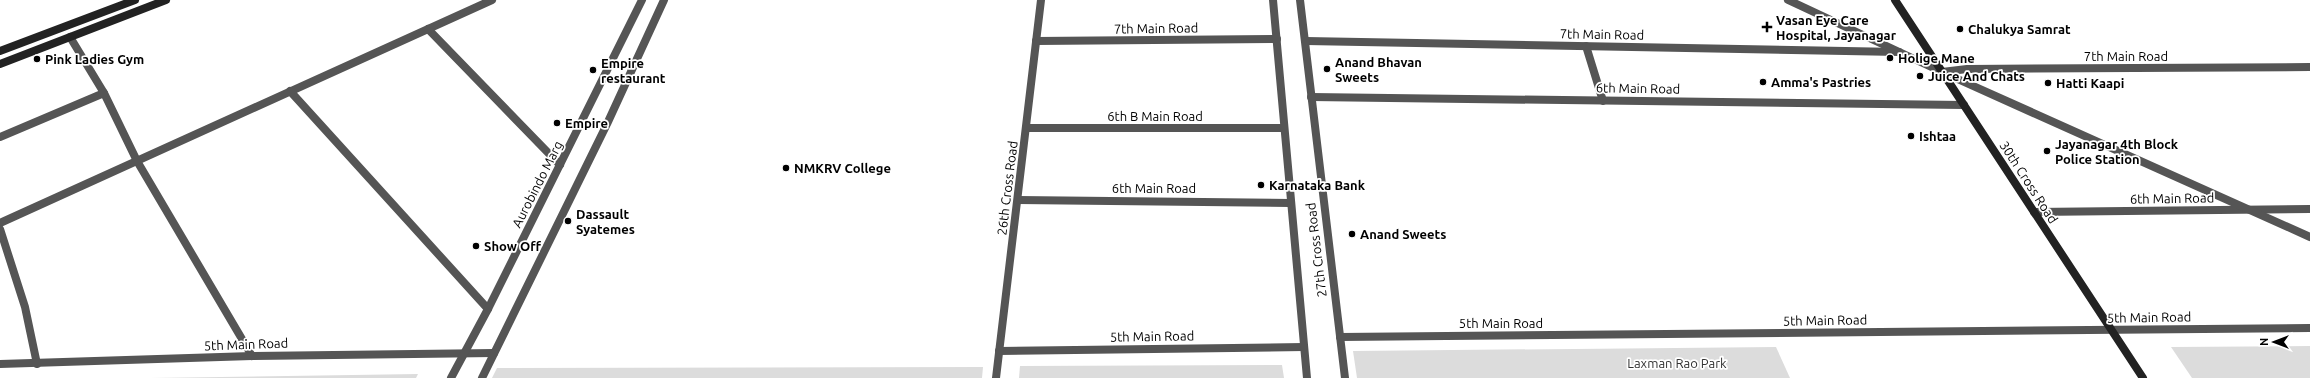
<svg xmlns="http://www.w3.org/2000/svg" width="2310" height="378" font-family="Ubuntu,sans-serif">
  <rect width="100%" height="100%" fill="#fff"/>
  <!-- green -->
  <g fill="#dcdcdc">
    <path d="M2310 346V378H2192L2171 347Z"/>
    <path d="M1776 347 1790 378H1357L1353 351Z"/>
    <path d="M1282 365 1284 378H1019L1020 366Z"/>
    <path d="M983 367 982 378H492L497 368Z"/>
    <path d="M418 374 416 378H150Z"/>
  </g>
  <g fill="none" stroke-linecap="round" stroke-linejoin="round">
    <!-- minor -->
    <g stroke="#555" stroke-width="8">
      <path d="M428 29 560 165"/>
      <path d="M70 37 104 93 137 161 252 356"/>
      <path d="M1036 41 1277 39"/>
      <path d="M1306 41 1899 52"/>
      <path d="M1586 46 1603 101"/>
      <path d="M1942 72 1967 69 2310 67"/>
      <path d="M290 91 488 309"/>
      <path d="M1311 97 1964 105"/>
      <path d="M1026 128H1284"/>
      <path d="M0 137 104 93"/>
      <path d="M1018 200 1290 203"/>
      <path d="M2034 212 2310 209"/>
      <path d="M0 223 492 0"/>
      <path d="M0 229 25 307 37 364"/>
      <path d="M999 351 1304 347"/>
      <path d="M0 364 252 356 494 353"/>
      <path d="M996 378 1041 0"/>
    </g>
    <!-- tertiary -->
    <g stroke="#555" stroke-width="8">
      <path d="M1273 0 1307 378"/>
      <path d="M1300 0 1345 378"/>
      <path d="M1788 0 1942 72 2310 237"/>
      <path d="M1340 337 2310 328"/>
      <path d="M451 378 488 309 642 0"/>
      <path d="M482 378 607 124 664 0"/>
    </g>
    <!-- secondary -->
    <g stroke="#222" stroke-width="8">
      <path d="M1895 0 2143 378"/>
      <path d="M0 51 135 0"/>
      <path d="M0 64 166 0"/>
    </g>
  </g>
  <!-- markers -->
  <g fill="#000" stroke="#fff" stroke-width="1.5">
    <path d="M1765 21h4v4h4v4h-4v4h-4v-4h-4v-4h4z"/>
    <circle cx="1960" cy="29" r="4"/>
    <circle cx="1890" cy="58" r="4"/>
    <circle cx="37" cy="59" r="4"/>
    <circle cx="1327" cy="69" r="4"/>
    <circle cx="593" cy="70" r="4"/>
    <circle cx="1920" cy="76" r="4"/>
    <circle cx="1763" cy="82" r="4"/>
    <circle cx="2048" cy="83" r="4"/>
    <circle cx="557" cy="123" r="4"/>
    <circle cx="1911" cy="136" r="4"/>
    <circle cx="2047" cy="151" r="4"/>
    <circle cx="786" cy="168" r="4"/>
    <circle cx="1261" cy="185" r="4"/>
    <circle cx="568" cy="221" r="4"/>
    <circle cx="1352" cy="234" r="4"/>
    <circle cx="476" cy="246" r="4"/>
  </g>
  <g text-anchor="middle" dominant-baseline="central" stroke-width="3.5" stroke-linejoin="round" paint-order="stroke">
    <!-- poi labels -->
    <g font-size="13" font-weight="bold" fill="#000" stroke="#fff" text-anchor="start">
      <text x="1776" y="20">Vasan Eye Care<tspan x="1776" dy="15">Hospital, Jayanagar</tspan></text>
      <text x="1968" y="29">Chalukya Samrat</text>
      <text x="1898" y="58">Holige Mane</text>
      <text x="45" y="59">Pink Ladies Gym</text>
      <text x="1335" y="62">Anand Bhavan<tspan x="1335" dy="15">Sweets</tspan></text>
      <text x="601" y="63">Empire<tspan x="601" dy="15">restaurant</tspan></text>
      <text x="1928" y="76">Juice And Chats</text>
      <text x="1771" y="82">Amma's Pastries</text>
      <text x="2056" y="83">Hatti Kaapi</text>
      <text x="565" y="123">Empire</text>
      <text x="1919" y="136">Ishtaa</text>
      <text x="2055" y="144">Jayanagar 4th Block<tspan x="2055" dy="15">Police Station</tspan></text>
      <text x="794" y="168">NMKRV College</text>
      <text x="1269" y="185">Karnataka Bank</text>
      <text x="576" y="214">Dassault<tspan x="576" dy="15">Syatemes</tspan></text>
      <text x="1360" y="234">Anand Sweets</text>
      <text x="484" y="246">Show Off</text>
    </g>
    <!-- street labels -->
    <g font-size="13" fill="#000" stroke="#fff">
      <text transform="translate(1156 28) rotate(-1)">7th Main Road</text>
      <text transform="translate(1602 34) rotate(1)">7th Main Road</text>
      <text x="2126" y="56">7th Main Road</text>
      <text transform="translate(1638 88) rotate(1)">6th Main Road</text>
      <text x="1155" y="116">6th B Main Road</text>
      <text transform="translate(2029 182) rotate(57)">30th Cross Road</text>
      <text transform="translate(537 184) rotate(-63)">Aurobindo Marg</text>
      <text transform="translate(1007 188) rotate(-83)">26th Cross Road</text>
      <text x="1154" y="188">6th Main Road</text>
      <text transform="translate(2172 198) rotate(-1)">6th Main Road</text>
      <text transform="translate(1316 250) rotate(-97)">27th Cross Road</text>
      <text transform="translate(2149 317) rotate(-1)">5th Main Road</text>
      <text transform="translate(1825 320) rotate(-1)">5th Main Road</text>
      <text x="1501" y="323">5th Main Road</text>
      <text transform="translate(1152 336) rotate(-1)">5th Main Road</text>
      <text transform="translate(246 344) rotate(-2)">5th Main Road</text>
    </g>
    <!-- park labels -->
    <g font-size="13" fill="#333" stroke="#fff">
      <text x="1677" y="363">Laxman Rao Park</text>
    </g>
  </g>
  <!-- north arrow -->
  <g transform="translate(2274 342) rotate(270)" stroke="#ffffff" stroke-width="3" paint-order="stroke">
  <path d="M0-3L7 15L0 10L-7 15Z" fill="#000000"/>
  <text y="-6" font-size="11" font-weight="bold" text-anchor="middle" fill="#000000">N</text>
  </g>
</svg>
